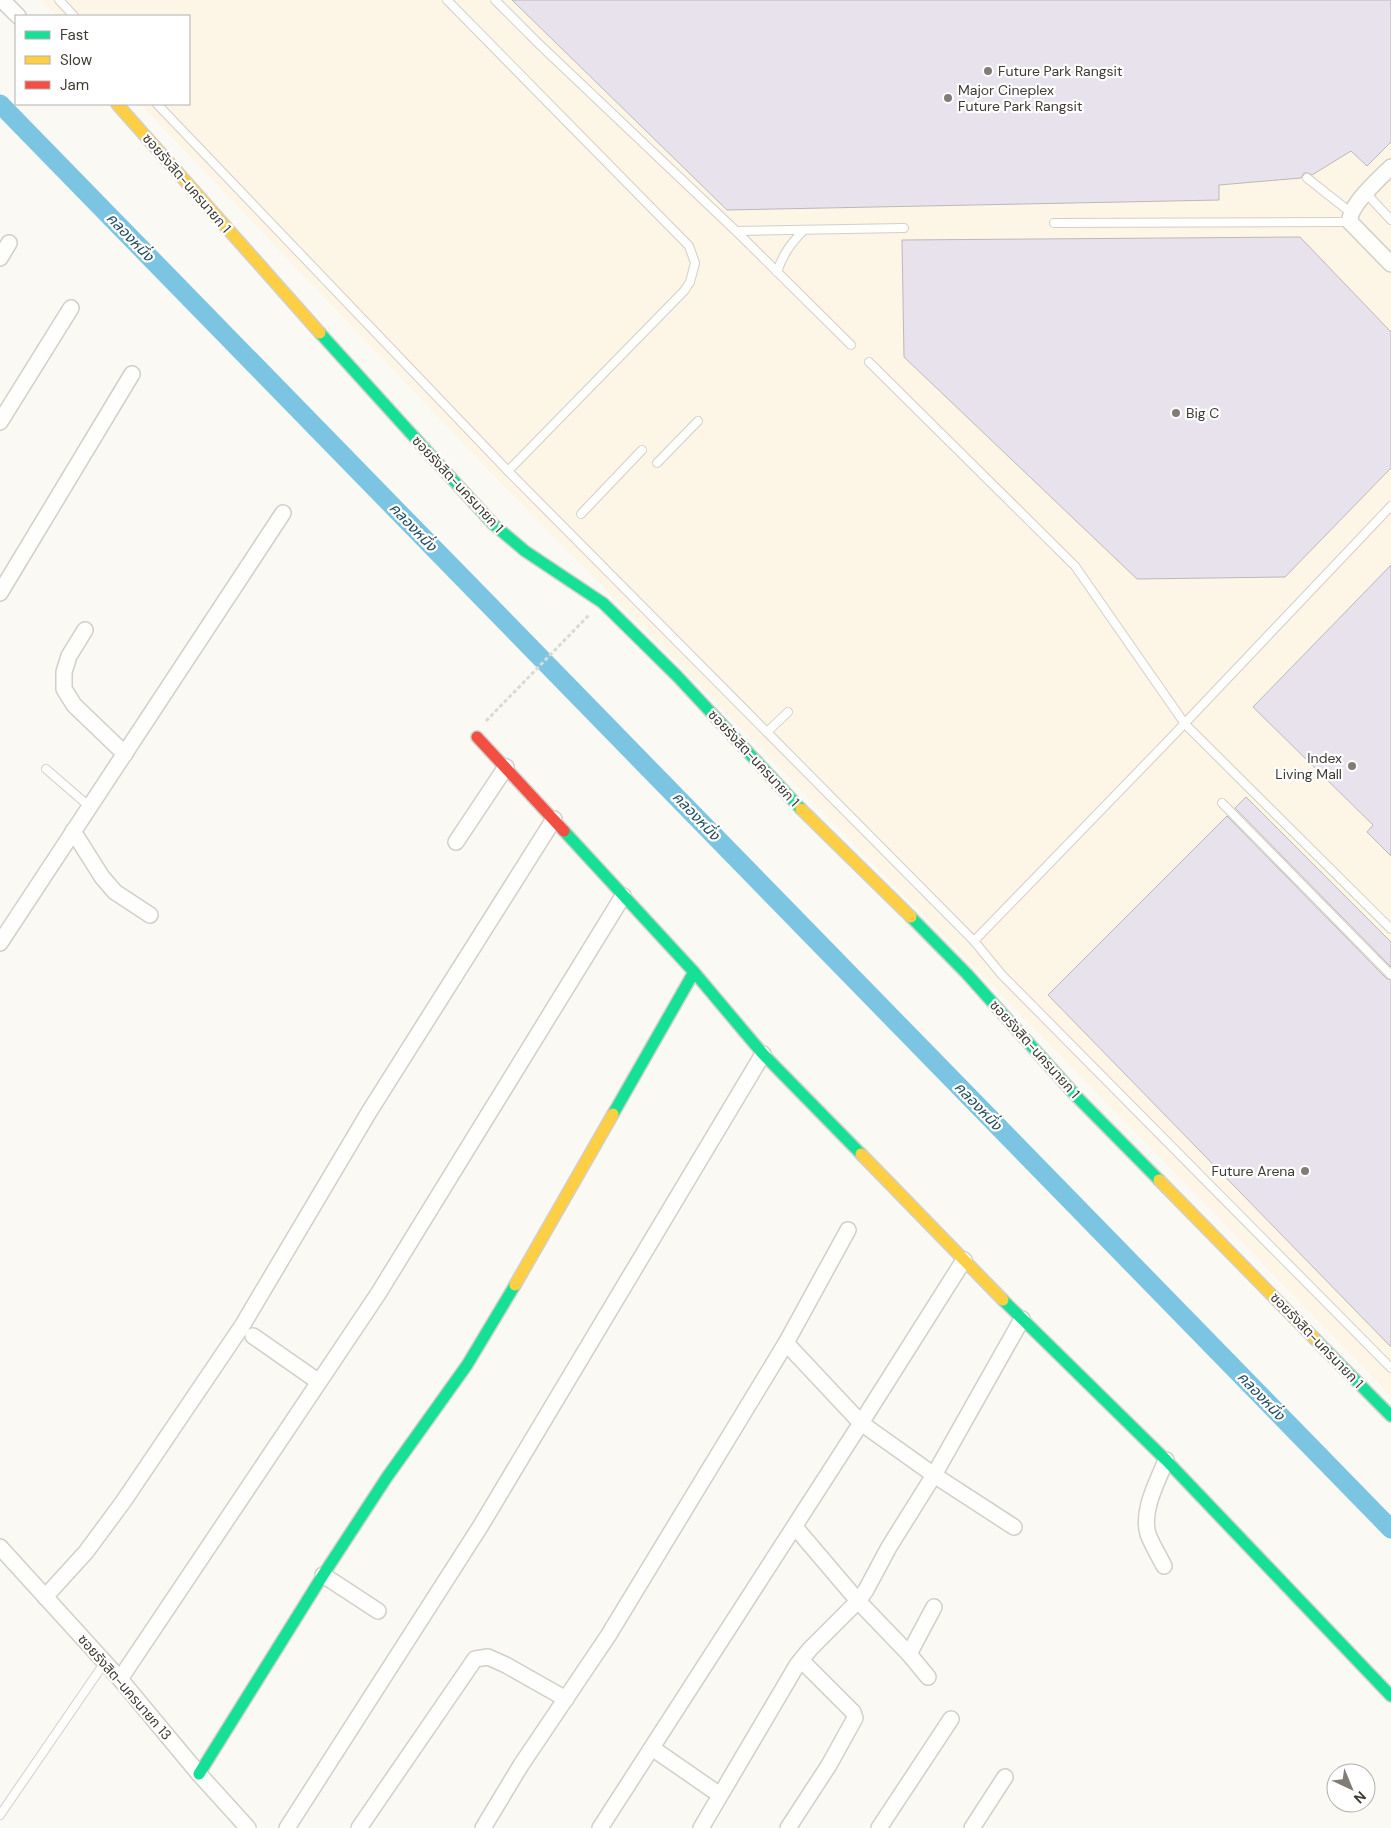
<svg xmlns="http://www.w3.org/2000/svg" width="1391" height="1828" font-family="'DM Sans','Noto Sans Thai',sans-serif">
  <rect width="100%" height="100%" fill="#fbf9f4"/>
  <!-- built -->
  <path fill="#fdf5e6" d="M41 0H1391V1396L953 945 500 482 140 104H189V16H57Z"/>
  <g fill="none" stroke-linecap="round" stroke-linejoin="round">
    <!-- canal -->
    <path stroke="#7cc5e2" stroke-width="19" d="M0 104 1391 1529"/>
  </g>
  <!-- building -->
  <g fill="#e8e2ec" stroke="#bbb8ba">
    <path d="M512 0H1391V142L1367 166 1351 151 1312 175 1308 173H1304L1301 178 1219 185V200L727 210Z"/>
    <path d="M1300 237 1391 332V468L1285 577 1137 579 904 357 902 240Z"/>
    <path d="M1391 565V856L1367 832 1373 825 1253 707Z"/>
    <path d="M1246 797 1391 942V967L1235 808Z"/>
    <path d="M1227 816 1387 979 1391 980V1347L1048 995Z"/>
  </g>
  <g fill="none" stroke-linecap="round" stroke-linejoin="round">
    <defs>
      <g id="lane">
        <path d="M59 0 74 16"/>
        <path d="M447 0 689 246 695 263 690 282 684 291 508 471"/>
        <path d="M495 0 539 44 736 231 851 345"/>
        <path d="M157 104 508 471 974 941 1167 742 1391 506"/>
        <path d="M1307 178 1350 212"/>
        <path d="M1366 193 1391 220"/>
        <path d="M1054 223 1350 222"/>
        <path d="M736 231 904 228"/>
        <path d="M777 272C783 254 791 243 804 230"/>
        <path d="M869 362 1075 566 1185 724 1391 929"/>
        <path d="M657 463 698 421"/>
        <path d="M581 514 642 450"/>
        <path d="M767 732 788 712"/>
        <path d="M46 769 90 807"/>
        <path d="M1222 803 1391 975"/>
        <path d="M974 941 1002 975 1391 1368"/>
        <path d="M0 1815 105 1662"/>
      </g>
      <g id="street">
        <path d="M2 0 18 16"/>
        <path d="M1391 167C1379 179 1348 206 1350 222L1391 264"/>
        <path d="M0 258 9 243"/>
        <path d="M0 422 71 308"/>
        <path d="M0 593 132 374"/>
        <path d="M85 630 69 656 64 672V689L74 705 125 754"/>
        <path d="M73 831 102 877 115 892 150 915"/>
        <path d="M456 842 506 767"/>
        <path d="M0 943 283 513"/>
        <path d="M848 1230 786 1343 861 1423 934 1475 1014 1527"/>
        <path d="M253 1336 319 1382"/>
        <path d="M795 1527 858 1601 909 1654 928 1677"/>
        <path d="M0 1547 120 1679 199 1774 248 1828"/>
        <path d="M1164 1566C1159 1556 1152 1545 1148 1534 1141 1510 1158 1481 1166 1460"/>
        <path d="M323 1575 378 1611"/>
        <path d="M45 1597 86 1552 123 1502 242 1326 369 1112 554 819"/>
        <path d="M909 1654 934 1607"/>
        <path d="M120 1679 378 1294 623 896"/>
        <path d="M652 1748 720 1795"/>
        <path d="M287 1828 480 1527 763 1054"/>
        <path d="M359 1828 475 1659 488 1657 506 1665 566 1699"/>
        <path d="M483 1828 521 1765 608 1636 786 1343"/>
        <path d="M600 1828 861 1423 964 1260"/>
        <path d="M701 1828 797 1665 810 1649 858 1601 866 1590 889 1547 934 1475 1022 1319"/>
        <path d="M788 1828 829 1765 855 1718 853 1712 801 1660"/>
        <path d="M879 1828 951 1719"/>
        <path d="M972 1828 1005 1777"/>
      </g>
      <g id="fast">
        <path d="M320 333 493 524 525 551 603 603 677 676 801 809"/>
        <path d="M564 831 694 972 763 1054 861 1154"/>
        <path d="M911 917 967 974 1078 1098 1159 1180"/>
        <path d="M613 1114 694 972"/>
        <path d="M1003 1300 1166 1460 1391 1696"/>
        <path d="M1315 1339 1391 1416"/>
        <path d="M199 1774 323 1575 387 1477 467 1365 515 1285"/>
      </g>
      <g id="slow">
        <path d="M117 104 320 333"/>
        <path d="M801 809 911 917"/>
        <path d="M861 1154 1003 1300"/>
        <path d="M1159 1180 1315 1339"/>
        <path d="M515 1285 613 1114"/>
      </g>
      <path id="jam" d="M477 737 564 831"/>
    </defs>
    <!-- lane casing -->
    <use href="#lane" stroke="#d2cfc8" stroke-width="10"/>
    <!-- street casing -->
    <use href="#street" stroke="#d2cfc8" stroke-width="18"/>
    <!-- fast casing -->
    <use href="#fast" stroke="#d2cfc8" stroke-width="14"/>
    <!-- slow casing -->
    <use href="#slow" stroke="#d2cfc8" stroke-width="14"/>
    <!-- jam casing -->
    <use href="#jam" stroke="#d2cfc8" stroke-width="14"/>
    <!-- path -->
    <path stroke="#dadad8" stroke-width="3" stroke-dasharray="4 2.5" stroke-linecap="butt" d="M486 721 589 615"/>
    <!-- lane -->
    <use href="#lane" stroke="#fefefd" stroke-width="8"/>
    <!-- street -->
    <use href="#street" stroke="#fefefd" stroke-width="15"/>
    <!-- fast -->
    <use href="#fast" stroke="#16e098" stroke-width="11"/>
    <!-- slow -->
    <use href="#slow" stroke="#ffcf43" stroke-width="11"/>
    <!-- jam -->
    <use href="#jam" stroke="#f24e42" stroke-width="11"/>
  </g>
  <!-- markers -->
  <g fill="#817d76" stroke="#fff" stroke-width="2">
    <circle cx="988" cy="71" r="5"/>
    <circle cx="948" cy="98" r="5"/>
    <circle cx="1176" cy="413" r="5"/>
    <circle cx="1352" cy="766" r="5"/>
    <circle cx="1305" cy="1171" r="5"/>
  </g>
  <g text-anchor="middle" dominant-baseline="central" stroke-width="4.5" stroke-linejoin="round" paint-order="stroke">
    <!-- poi labels -->
    <g font-size="14" fill="#3f3a32" stroke="#fff" text-anchor="start">
      <text x="998" y="71">Future Park Rangsit</text>
      <text x="958" y="90">Major Cineplex<tspan x="958" dy="16">Future Park Rangsit</tspan></text>
      <text x="1186" y="413">Big C</text>
      <text x="1342" y="758" text-anchor="end">Index<tspan x="1342" dy="16">Living Mall</tspan></text>
      <text x="1295" y="1171" text-anchor="end">Future Arena</text>
    </g>
    <!-- street labels -->
    <g font-size="14" fill="#3f3a32" stroke="#fff">
      <text transform="translate(187 183) rotate(49)">ซอยรังสิต-นครนายก 1</text>
      <text transform="translate(458 484) rotate(47)">ซอยรังสิต-นครนายก 1</text>
      <text transform="translate(754 758) rotate(47)">ซอยรังสิต-นครนายก 1</text>
      <text transform="translate(1035 1049) rotate(48)">ซอยรังสิต-นครนายก 1</text>
      <text transform="translate(1317 1340) rotate(46)">ซอยรังสิต-นครนายก 1</text>
      <text transform="translate(125 1687) rotate(49)">ซอยรังสิต-นครนายก 13</text>
    </g>
    <!-- water labels -->
    <g font-size="15" font-style="italic" fill="#224d60" stroke="#fff">
      <text transform="translate(130 237) rotate(46)">คลองหนึ่ง</text>
      <text transform="translate(413 527) rotate(46)">คลองหนึ่ง</text>
      <text transform="translate(696 816) rotate(46)">คลองหนึ่ง</text>
      <text transform="translate(978 1106) rotate(46)">คลองหนึ่ง</text>
      <text transform="translate(1261 1396) rotate(46)">คลองหนึ่ง</text>
    </g>
  </g>
  <!-- legend -->
  <rect x="15" y="15" width="175" height="90" fill="#ffffff" stroke="#b2b0ad"/>
  <rect x="25" y="31" width="25" height="8" fill="#16e098" stroke="#b2b0ad"/>
  <text x="60" y="40" font-size="15" fill="#3f3a32">Fast</text>
  <rect x="25" y="56" width="25" height="8" fill="#ffcf43" stroke="#b2b0ad"/>
  <text x="60" y="65" font-size="15" fill="#3f3a32">Slow</text>
  <rect x="25" y="81" width="25" height="8" fill="#f24e42" stroke="#b2b0ad"/>
  <text x="60" y="90" font-size="15" fill="#3f3a32">Jam</text>
  <!-- north arrow -->
  <g transform="translate(1351 1788) rotate(136)"><circle r="24" fill="#ffffff" stroke="#b2b0ad"/>
  <path d="M0-4L9 19L0 12L-9 19Z" fill="#817d76"/>
  <text y="-8" font-size="14" font-weight="bold" text-anchor="middle" fill="#3f3a32">N</text>
  </g>
</svg>
